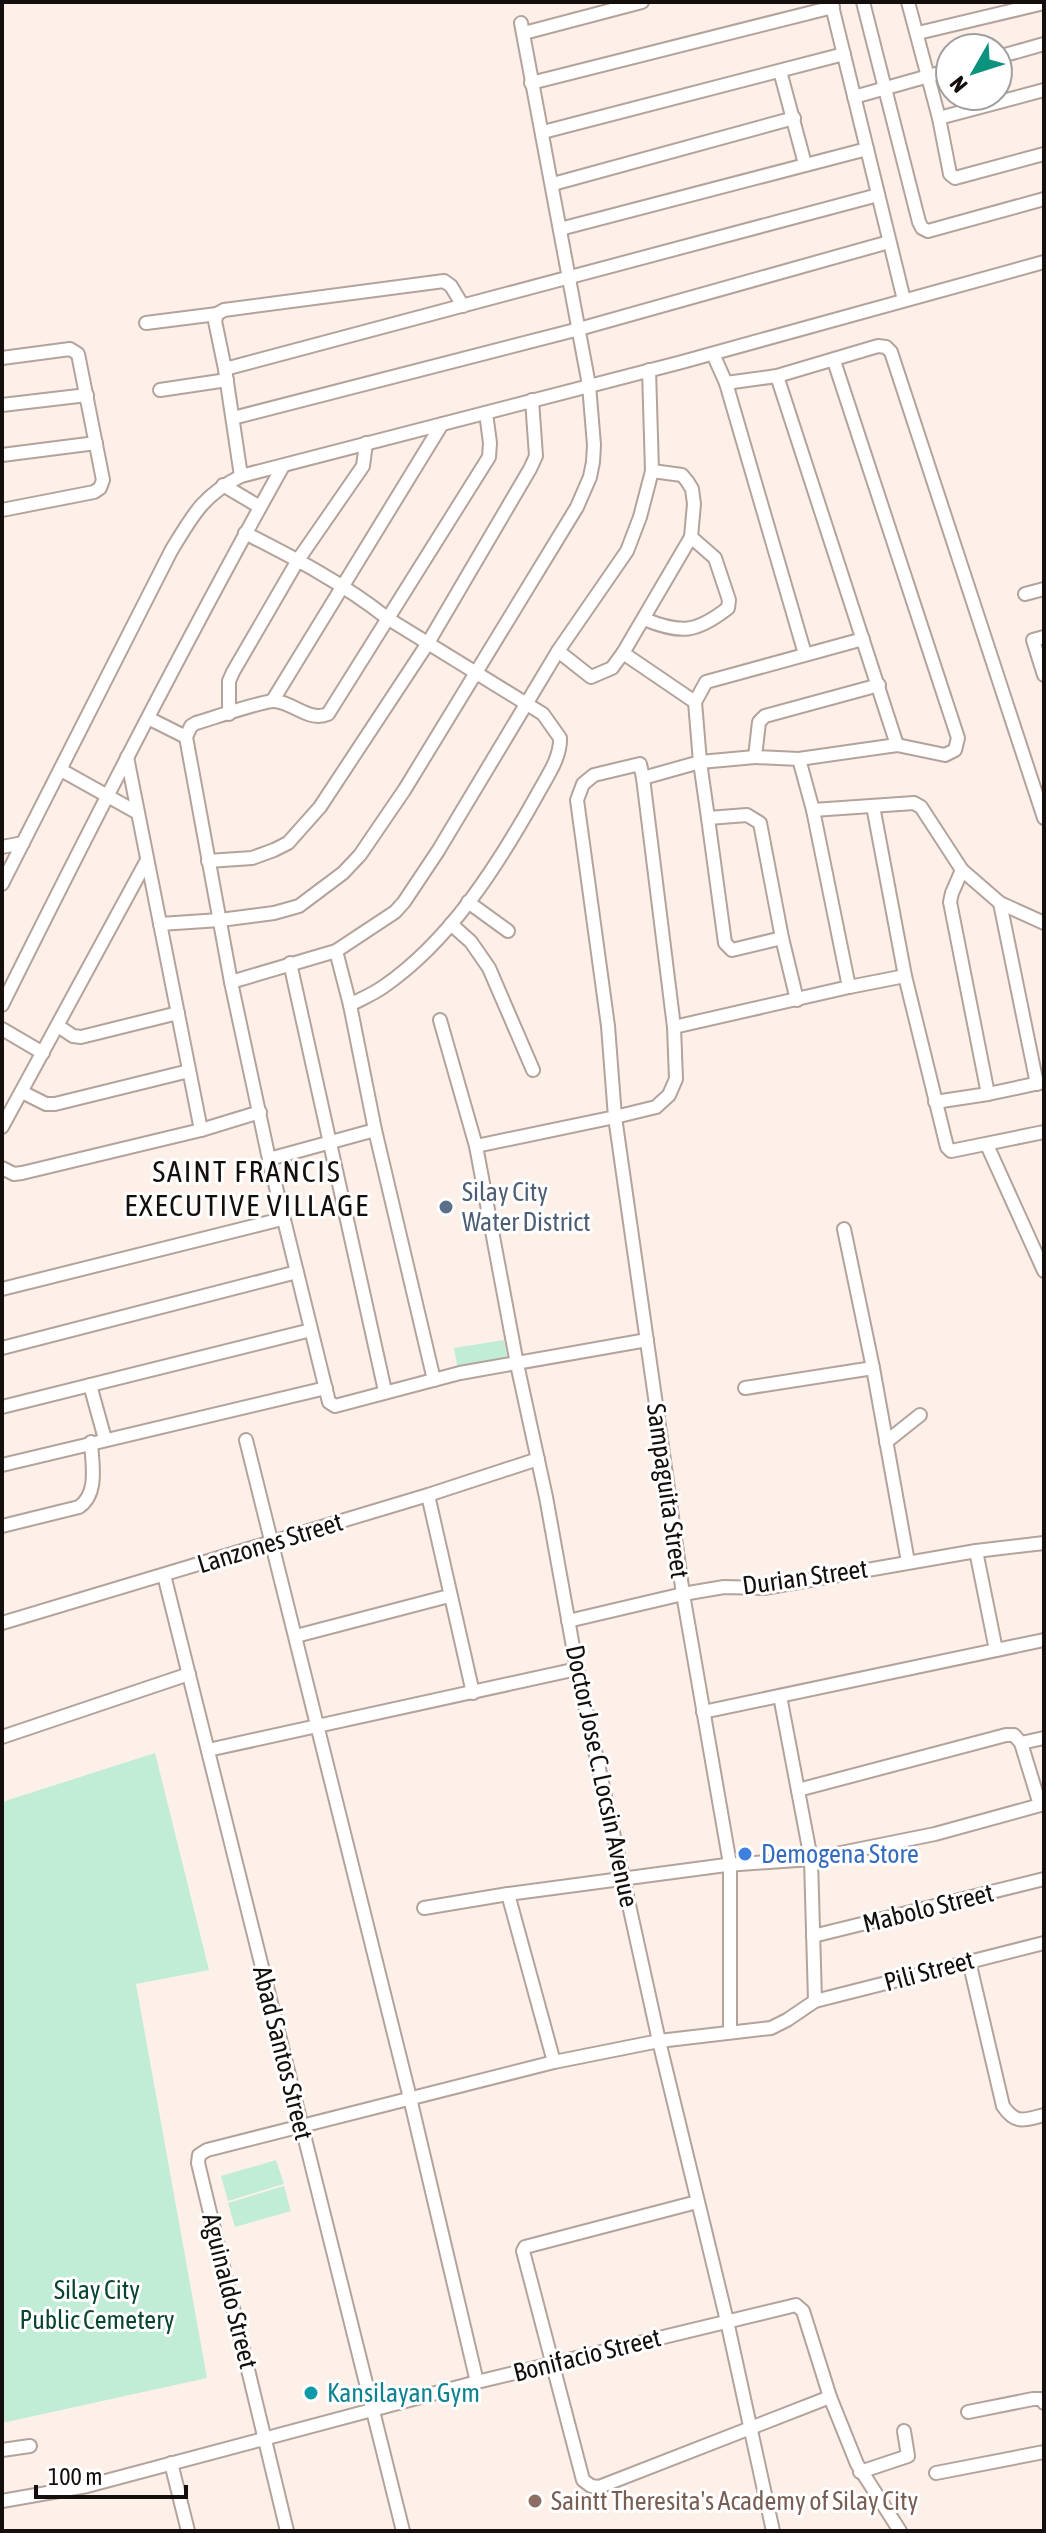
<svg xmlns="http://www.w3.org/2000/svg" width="1046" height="2533" font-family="'Asap Condensed',sans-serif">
  <rect width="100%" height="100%" fill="#fdf0e9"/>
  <!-- green -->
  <g fill="#c1ecd6">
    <path d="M504 1340 508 1363 458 1371 454 1348Z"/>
    <path d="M155 1753 209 1970 136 1984 207 2378 2 2423V1802Z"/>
    <path d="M276 2160 284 2184 228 2201 221 2176Z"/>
    <path d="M284 2186 291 2211 235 2227 228 2203Z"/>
  </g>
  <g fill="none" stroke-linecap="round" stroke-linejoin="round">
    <defs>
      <g id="minor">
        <path d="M831 2 904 300"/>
        <path d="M863 2 919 222 922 228 928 231 1044 199"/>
        <path d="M908 2 939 118"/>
        <path d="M524 33 642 2"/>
        <path d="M918 33 1044 3"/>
        <path d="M998 57 1044 44"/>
        <path d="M780 71 805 164"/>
        <path d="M531 83 833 7"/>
        <path d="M1044 90 939 118 950 174 955 178 1044 154"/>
        <path d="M854 97 950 70"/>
        <path d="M543 132 844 54"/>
        <path d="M553 184 794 118"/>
        <path d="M560 229 867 149"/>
        <path d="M146 323 217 314"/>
        <path d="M713 354 726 383 777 376 878 346 886 347 891 352 1044 818"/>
        <path d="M2 358 70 349 78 354 103 480 100 488 94 492 2 510"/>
        <path d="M834 361 958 738 955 750 945 755 897 745 799 759 813 810 914 803 921 807 962 870 1000 903 1044 923"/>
        <path d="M225 369 878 195"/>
        <path d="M777 376 897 745"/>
        <path d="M726 383 805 654"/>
        <path d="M160 390 227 380"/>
        <path d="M2 405 87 395"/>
        <path d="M486 413 490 443 489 457 328 714C309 722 294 703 275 701 265 700 210 719 196 723L191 726 186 737 231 982 269 1159 329 1402 335 1406 460 1373 647 1340"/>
        <path d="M233 418 579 329 889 242"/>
        <path d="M2 455 96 443"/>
        <path d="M241 476 225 369 215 321 217 314 224 310 444 281 451 286 463 306"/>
        <path d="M223 485 260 507"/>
        <path d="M245 533C294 558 343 583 387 618L543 714 560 738C561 758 546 778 537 795 498 865 450 941 383 987 373 994 361 999 350 1005"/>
        <path d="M1025 594 1044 589"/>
        <path d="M644 619C681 634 696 633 728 608L729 600 715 558 691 537"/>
        <path d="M1044 637 1033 640 1044 675"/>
        <path d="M558 651 591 677 612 668 623 653 691 537 694 504 692 489 687 481 682 475 652 471"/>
        <path d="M623 653 695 702"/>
        <path d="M273 700 442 424"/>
        <path d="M229 714V681L233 672 298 560 363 466 366 443"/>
        <path d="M148 718 186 737"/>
        <path d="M127 757 201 1130"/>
        <path d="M755 757 700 762 695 702 706 682 863 639"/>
        <path d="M799 759 755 757 759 722 765 716 879 685"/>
        <path d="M61 770 138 813"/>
        <path d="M873 806 905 976 947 1147 951 1151 1044 1132"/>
        <path d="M813 810 849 987"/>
        <path d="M708 818 725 943 732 950 782 938"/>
        <path d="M2 847 23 843"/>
        <path d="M208 861 252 858 274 850 288 843 320 807 428 643 530 469 536 456 532 400"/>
        <path d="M962 870 952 893 950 902 988 1094 1044 1082"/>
        <path d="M2 884 171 551C193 515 202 496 241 476L682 362 1044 262"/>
        <path d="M468 902 508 931"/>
        <path d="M1000 903 1037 1084"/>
        <path d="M160 924 220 920 274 913 299 906 343 873 360 855 405 789 577 507 590 477 593 462 594 445 589 385 521 23"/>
        <path d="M451 924 471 942 489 968 533 1070"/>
        <path d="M336 951 350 1005 375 1130 434 1380"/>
        <path d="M290 963 385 1391"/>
        <path d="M231 982 336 951 395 912 404 902 438 851 558 651 627 551 640 517 652 471 649 370"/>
        <path d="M2 1005C92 824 184 643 283 466"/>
        <path d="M440 1020 476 1146 517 1364 546 1497 577 1669 659 2041 727 2321 773 2531"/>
        <path d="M58 1026 73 1036 81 1037 178 1013"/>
        <path d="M674 1027 849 987 905 976"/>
        <path d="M2 1029 43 1053"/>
        <path d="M22 1092 46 1104H55L189 1071"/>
        <path d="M935 1102 988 1094"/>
        <path d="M2 1127 147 860"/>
        <path d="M987 1145 1044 1271"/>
        <path d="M476 1146 615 1117 608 1026 577 800 583 784 594 775 640 764 643 778"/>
        <path d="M269 1159 375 1130"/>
        <path d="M2 1168 14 1174 22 1173 201 1130 260 1112"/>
        <path d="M844 1229 873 1368 908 1562"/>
        <path d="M2 1289 282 1219"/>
        <path d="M2 1348 297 1272"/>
        <path d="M90 1385 105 1439"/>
        <path d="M745 1388 873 1368"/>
        <path d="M2 1407 311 1330"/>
        <path d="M246 1440 410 2098 477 2382"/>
        <path d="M886 1442 920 1415"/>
        <path d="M2 1465 326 1388"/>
        <path d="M428 1495 473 1693"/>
        <path d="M2 1526 79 1507C99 1493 92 1464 91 1442"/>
        <path d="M976 1551 996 1650"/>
        <path d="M164 1575 403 2531"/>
        <path d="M568 1621 683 1594 724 1587 764 1588 976 1551 1044 1543"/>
        <path d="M2 1623 428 1495 538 1459"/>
        <path d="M296 1636 449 1596"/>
        <path d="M780 1696 811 1859 815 2001"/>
        <path d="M703 1712 1044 1640"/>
        <path d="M2 1737 189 1674"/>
        <path d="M1021 1743 1044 1738"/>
        <path d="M208 1750 577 1669"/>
        <path d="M798 1790 1006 1735H1014L1021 1743 1040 1805"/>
        <path d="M424 1908 508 1894"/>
        <path d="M813 1936 1044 1879"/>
        <path d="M969 1961 1003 2106C1016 2125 1024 2120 1044 2115"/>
        <path d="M730 2032V1864L683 1594 615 1117 656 1107 669 1095 676 1079 674 1027 643 778 700 762 708 818 747 815 760 823 782 938 797 1000"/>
        <path d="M554 2062 508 1894 726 1865 811 1859 935 1834 1044 1804"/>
        <path d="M697 2202 525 2247 523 2251 583 2480 591 2486 599 2487 830 2397"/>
        <path d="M968 2412 1033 2399H1042L1044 2403"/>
        <path d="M2 2450 30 2446"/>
        <path d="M171 2463 188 2531"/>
        <path d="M860 2472 908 2456 904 2431"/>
        <path d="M936 2473 1044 2452"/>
        <path d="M2 2501 87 2486 477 2382 796 2305 803 2311 830 2397 857 2464 900 2531"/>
        <path d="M287 2531 198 2163 199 2155 207 2150 554 2062 659 2041 771 2028 787 2020 815 2001 1044 1943"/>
      </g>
    </defs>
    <!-- minor casing -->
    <use href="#minor" stroke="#b3a39b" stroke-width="16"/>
    <!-- minor -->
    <use href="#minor" stroke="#fff" stroke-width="12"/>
  </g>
  <!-- markers -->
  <circle fill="#5c6f8a" stroke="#fff" stroke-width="3" cx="446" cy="1207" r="8"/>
  <circle fill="#3f7fe0" stroke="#fff" stroke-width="3" cx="745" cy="1854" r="8"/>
  <circle fill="#0f9aa8" stroke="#fff" stroke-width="3" cx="311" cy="2393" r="8"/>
  <circle fill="#8d6e63" stroke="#fff" stroke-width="3" cx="535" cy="2501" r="8"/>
  <g text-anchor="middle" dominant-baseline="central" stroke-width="6" stroke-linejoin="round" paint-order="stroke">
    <!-- service labels -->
    <g font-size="26" fill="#4e5e75" stroke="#fff" text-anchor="start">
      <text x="462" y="1192">Silay City<tspan x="462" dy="30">Water District</tspan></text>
    </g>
    <!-- street labels -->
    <g font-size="26" fill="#140e0c" stroke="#fff">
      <text transform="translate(668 1491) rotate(82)">Sampaguita Street</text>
      <text transform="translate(270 1543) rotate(-17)">Lanzones Street</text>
      <text transform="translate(805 1577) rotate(-8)">Durian Street</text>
      <text transform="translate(602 1776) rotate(78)">Doctor Jose C. Locsin Avenue</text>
      <text transform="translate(928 1908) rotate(-14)">Mabolo Street</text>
      <text transform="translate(929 1971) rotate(-15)">Pili Street</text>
      <text transform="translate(283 2053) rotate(76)">Abad Santos Street</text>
      <text transform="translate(230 2291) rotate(76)">Aguinaldo Street</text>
      <text transform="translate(587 2355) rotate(-14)">Bonifacio Street</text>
    </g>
    <!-- shop labels -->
    <g font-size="26" fill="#366cbe" stroke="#fff" text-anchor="start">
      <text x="761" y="1854">Demogena Store</text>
    </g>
    <!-- park labels -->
    <g font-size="26" fill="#09452f" stroke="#fff">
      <text x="97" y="2290">Silay City<tspan x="97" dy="30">Public Cemetery</tspan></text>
    </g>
    <!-- culture labels -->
    <g font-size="26" fill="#0d838f" stroke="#fff" text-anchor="start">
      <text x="327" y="2393">Kansilayan Gym</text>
    </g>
    <!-- education labels -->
    <g font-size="26" fill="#785e54" stroke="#fff" text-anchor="start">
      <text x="551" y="2501">Saintt Theresita's Academy of Silay City</text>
    </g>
    <!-- quarter labels -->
    <g font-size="30" letter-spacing="2" fill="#140e0c" stroke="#fff">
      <text x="247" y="1171">SAINT FRANCIS<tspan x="247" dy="34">EXECUTIVE VILLAGE</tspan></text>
    </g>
  </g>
  <!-- border -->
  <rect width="1046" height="2533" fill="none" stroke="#140e0c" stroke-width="8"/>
  <!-- north arrow -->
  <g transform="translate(974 72) rotate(231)"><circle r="38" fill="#ffffff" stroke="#a19f9e" stroke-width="2"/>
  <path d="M0-6L14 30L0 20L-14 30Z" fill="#0c937e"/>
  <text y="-12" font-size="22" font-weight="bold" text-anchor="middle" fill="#140e0c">N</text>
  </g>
  <!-- scale -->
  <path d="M36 2485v12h150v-12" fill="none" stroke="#140e0c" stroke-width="4"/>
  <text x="48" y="2485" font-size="24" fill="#140e0c" stroke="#ffffff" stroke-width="6" paint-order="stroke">100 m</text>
</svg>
